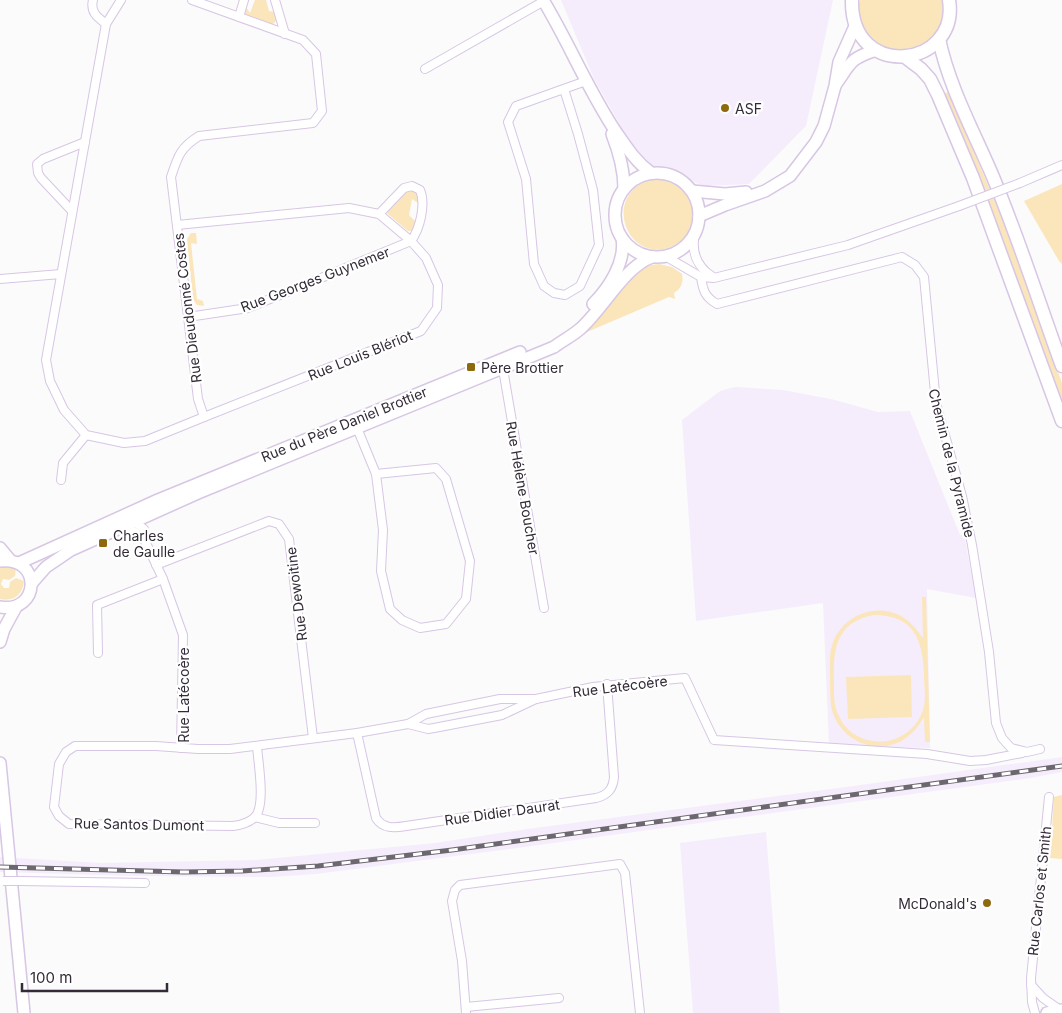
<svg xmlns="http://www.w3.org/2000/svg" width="1062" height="1013" font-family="Inter,sans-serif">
  <rect width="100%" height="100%" fill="#fbfbfb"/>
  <!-- built -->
  <g fill="#f6edfc">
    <path d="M561 0H833L806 126 749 184 704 186 641 162 594 79Z"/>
    <path d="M735 387 783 390 831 399 878 412 910 411 960 535 964 534 976 598 927 589 930 748 829 746 823 603 696 621 682 420 720 391Z"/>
    <path d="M1062 757V772L1030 778 502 850 316 874 271 877 135 876 0 872V857L101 863 256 860 435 843 527 829 846 787Z"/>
    <path d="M766 832 780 1013H693L680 843Z"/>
  </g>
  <!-- green -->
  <g fill="#fbe6bb" fill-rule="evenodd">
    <path d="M255 0H266L269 11 276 12 277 20C274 23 273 25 269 25 263 25 249 19 245 15L246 7 250 13Z"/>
    <path d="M860 0H943C954 47 883 71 863 27 860 18 857 9 860 0Z"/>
    <path d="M947 92 950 94 1000 214 1039 319 1062 383V405L994 216 945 95Z"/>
    <path d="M651 179C699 175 709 240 664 249 625 257 603 195 651 179Z"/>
    <path d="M1062 184V264L1059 261 1024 201Z"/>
    <path d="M408 190 416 191 419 198 418 203 412 199 409 215 416 222 414 229 411 231H408L388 214 387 211Z"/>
    <path d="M191 233H196L197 244 191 243 197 299 203 301 204 306 197 305 193 299 187 239Z"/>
    <path d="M659 264 672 267 682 274C684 282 681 289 674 293L675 299 669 297 580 335 636 272 644 266Z"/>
    <path d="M5 566 16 568 15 576 9 580 3 579 1 584 4 588H9L10 582 16 578 24 581C23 595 13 602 0 599V567Z"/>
    <path d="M922 597H926L930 742H925L924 717C914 735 898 748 876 746 854 745 835 728 831 706 830 696 830 686 830 676 830 664 829 653 833 642 843 616 874 603 899 615 910 620 916 629 923 638ZM874 615C914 615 923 640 924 675 924 685 926 696 924 706 919 729 896 745 873 741 859 739 846 731 840 718 833 706 834 694 834 681 833 649 836 622 874 615Z"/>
    <path d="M911 675 912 717 848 719 846 677Z"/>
    <path d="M1062 795V859L1050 858 1054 797Z"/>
  </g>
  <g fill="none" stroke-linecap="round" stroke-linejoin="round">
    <defs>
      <g id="street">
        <path d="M93 0C90 12 97 17 106 24"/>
        <path d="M121 0 106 24 46 360 50 381 64 410 86 435 124 443 145 441 204 417 198 399 171 177C178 156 180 148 199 136L313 123 322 111 316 54 303 40 192 0"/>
        <path d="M275 0 285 34"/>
        <path d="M239 17 244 0"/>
        <path d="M425 69 544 1"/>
        <path d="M564 89 578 134 593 190 599 245 580 286 565 295 554 293 544 286 534 264 526 179 508 122 516 106 586 81"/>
        <path d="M1020 183 1062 165"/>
        <path d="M72 211 41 178 38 173 37 164 43 159 85 142"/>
        <path d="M177 225 349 208 379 214 411 241 426 258 438 285 437 308 421 331 204 417"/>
        <path d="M695 234C691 252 697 267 713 277"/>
        <path d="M665 256 701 277 714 278 848 245 959 206"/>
        <path d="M701 277C703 291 705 297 717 304L902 257 915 265 924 277 936 403 962 496 972 545 989 652 996 723 1002 738 1011 748 1027 752 1040 749"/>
        <path d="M0 279 61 274"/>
        <path d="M188 317 248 308 411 241C420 229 426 204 420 190L412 186 404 188 379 214"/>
        <path d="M503 369 544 608"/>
        <path d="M357 428 376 474 383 530 381 571 390 609 402 620 420 628 446 624 466 599 470 561 446 479 436 468 376 474"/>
        <path d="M61 480 63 463 86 435"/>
        <path d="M133 521 144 529 145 541 163 579 183 635 181 748"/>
        <path d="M125 527 135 532 145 541"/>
        <path d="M156 565 269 521 279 524 289 539 313 738"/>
        <path d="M98 653 97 605 163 579"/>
        <path d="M408 724 428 729 434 728 502 715 536 699 593 687 685 678 714 740 927 754 970 761 986 760 1022 753"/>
        <path d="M357 733 376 818C383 829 394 828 406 826L596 798C608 795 613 789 614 777L607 684"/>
        <path d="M257 746C258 762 266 805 255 817 249 823 240 825 233 826L69 824 59 816 54 807 59 764 66 752 75 746H156L198 749H230L357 733 408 724 426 714 500 699H536"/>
        <path d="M255 817 279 823H315"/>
        <path d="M20 881 145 883"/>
        <path d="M1031 985 1043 998 1060 1010"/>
        <path d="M466 1007 559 998"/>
        <path d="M466 1013 462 961 452 901 455 890 460 885 620 864 625 873 640 1013"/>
        <path d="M1035 1013 1032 1002 1031 978 1049 797"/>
      </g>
      <g id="secondary">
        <path d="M543 0C569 43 588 90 616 132 627 148 636 162 651 173"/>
        <path d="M836 84C851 63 849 59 876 50"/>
        <path d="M612 134C619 152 624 169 624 188"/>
        <circle cx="657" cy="215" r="42"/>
        <path d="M692 191 725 194 746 192"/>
        <path d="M699 216 725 205 765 191 790 176 816 142 824 126 835 86 839 62 855 26"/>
        <path d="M593 304C609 288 626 262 622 238"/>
        <path d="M0 548 10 560"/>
        <path d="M0 561C43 556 40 614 0 607"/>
        <path d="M19 563 158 500 520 352"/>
        <path d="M32 583 46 567 71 550 198 493 554 347C562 341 572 336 580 329 603 309 624 267 652 257"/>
        <path d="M0 642 4 629 16 607"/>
        <path d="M0 763 24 1013"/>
        <path d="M1047 1013 1062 1010"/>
      </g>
      <g id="primary">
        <path d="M852 0C850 82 960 68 949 0"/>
        <path d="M939 39C949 87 974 132 993 177 1019 239 1039 303 1062 366"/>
        <path d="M905 57 921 69 930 79 938 95 973 178 1062 421"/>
      </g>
    </defs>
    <!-- street casing -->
    <use href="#street" stroke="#d7c6e4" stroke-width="10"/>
    <!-- secondary casing -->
    <use href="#secondary" stroke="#d7c6e4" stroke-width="14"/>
    <!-- primary casing -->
    <use href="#primary" stroke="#d7c6e4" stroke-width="15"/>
    <!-- street -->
    <use href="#street" stroke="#fff" stroke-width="8"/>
    <!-- secondary -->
    <use href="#secondary" stroke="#fff" stroke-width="11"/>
    <!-- primary -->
    <use href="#primary" stroke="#fff" stroke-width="12"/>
    <defs>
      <path id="rail" d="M0 867 184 872 242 871 318 866 452 850 1062 766"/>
    </defs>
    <!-- rail casing -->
    <use href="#rail" stroke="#6d6870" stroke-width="5"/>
    <!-- rail -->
    <use href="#rail" stroke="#fff" stroke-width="3" stroke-dasharray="9" stroke-linecap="butt"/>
    <defs>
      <g id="street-bridge">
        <path d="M959 206 1020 183"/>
        <path d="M3 881H20"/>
      </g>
    </defs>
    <!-- street-bridge casing -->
    <use href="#street-bridge" stroke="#d7c6e4" stroke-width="10" stroke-linecap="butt"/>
    <!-- street-bridge -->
    <use href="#street-bridge" stroke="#fff" stroke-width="8"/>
  </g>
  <!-- markers -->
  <g fill="#8e6a0e" stroke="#fff" stroke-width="2">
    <circle cx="725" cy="108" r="5"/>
    <rect x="466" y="362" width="10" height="10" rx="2.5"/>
    <rect x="98" y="538" width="10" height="10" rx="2.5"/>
    <circle cx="987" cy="903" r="5"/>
  </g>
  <g text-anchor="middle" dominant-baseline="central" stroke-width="4.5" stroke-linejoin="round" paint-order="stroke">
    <!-- poi labels -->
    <g font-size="14" fill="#332c38" stroke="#fff" text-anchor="start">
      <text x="735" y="108">ASF</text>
      <text x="481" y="367">Père Brottier</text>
      <text x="113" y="535">Charles<tspan x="113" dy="16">de Gaulle</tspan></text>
      <text x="977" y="903" text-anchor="end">McDonald's</text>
    </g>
    <!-- street labels -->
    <g font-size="14" fill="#332c38" stroke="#fff">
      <text transform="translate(315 279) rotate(-21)">Rue Georges Guynemer</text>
      <text transform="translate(187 308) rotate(-97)">Rue Dieudonné Costes</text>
      <text transform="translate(360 355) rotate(-22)">Rue Louis Blériot</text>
      <text transform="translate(344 424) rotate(-22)">Rue du Père Daniel Brottier</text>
      <text transform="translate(952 463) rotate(76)">Chemin de la Pyramide</text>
      <text transform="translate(523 488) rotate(80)">Rue Hélène Boucher</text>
      <text transform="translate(296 594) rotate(-97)">Rue Dewoitine</text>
      <text transform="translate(620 686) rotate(-7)">Rue Latécoère</text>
      <text transform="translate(183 695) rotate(-90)">Rue Latécoère</text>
      <text transform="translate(502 812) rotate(-8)">Rue Didier Daurat</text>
      <text transform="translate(139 824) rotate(1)">Rue Santos Dumont</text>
      <text transform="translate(1039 891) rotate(-84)">Rue Carlos et Smith</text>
    </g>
  </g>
  <!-- scale -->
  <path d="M22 983v8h145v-8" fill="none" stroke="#332c38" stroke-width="2.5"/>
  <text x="30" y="983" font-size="15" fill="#332c38" stroke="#ffffff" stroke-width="4" paint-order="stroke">100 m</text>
</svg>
